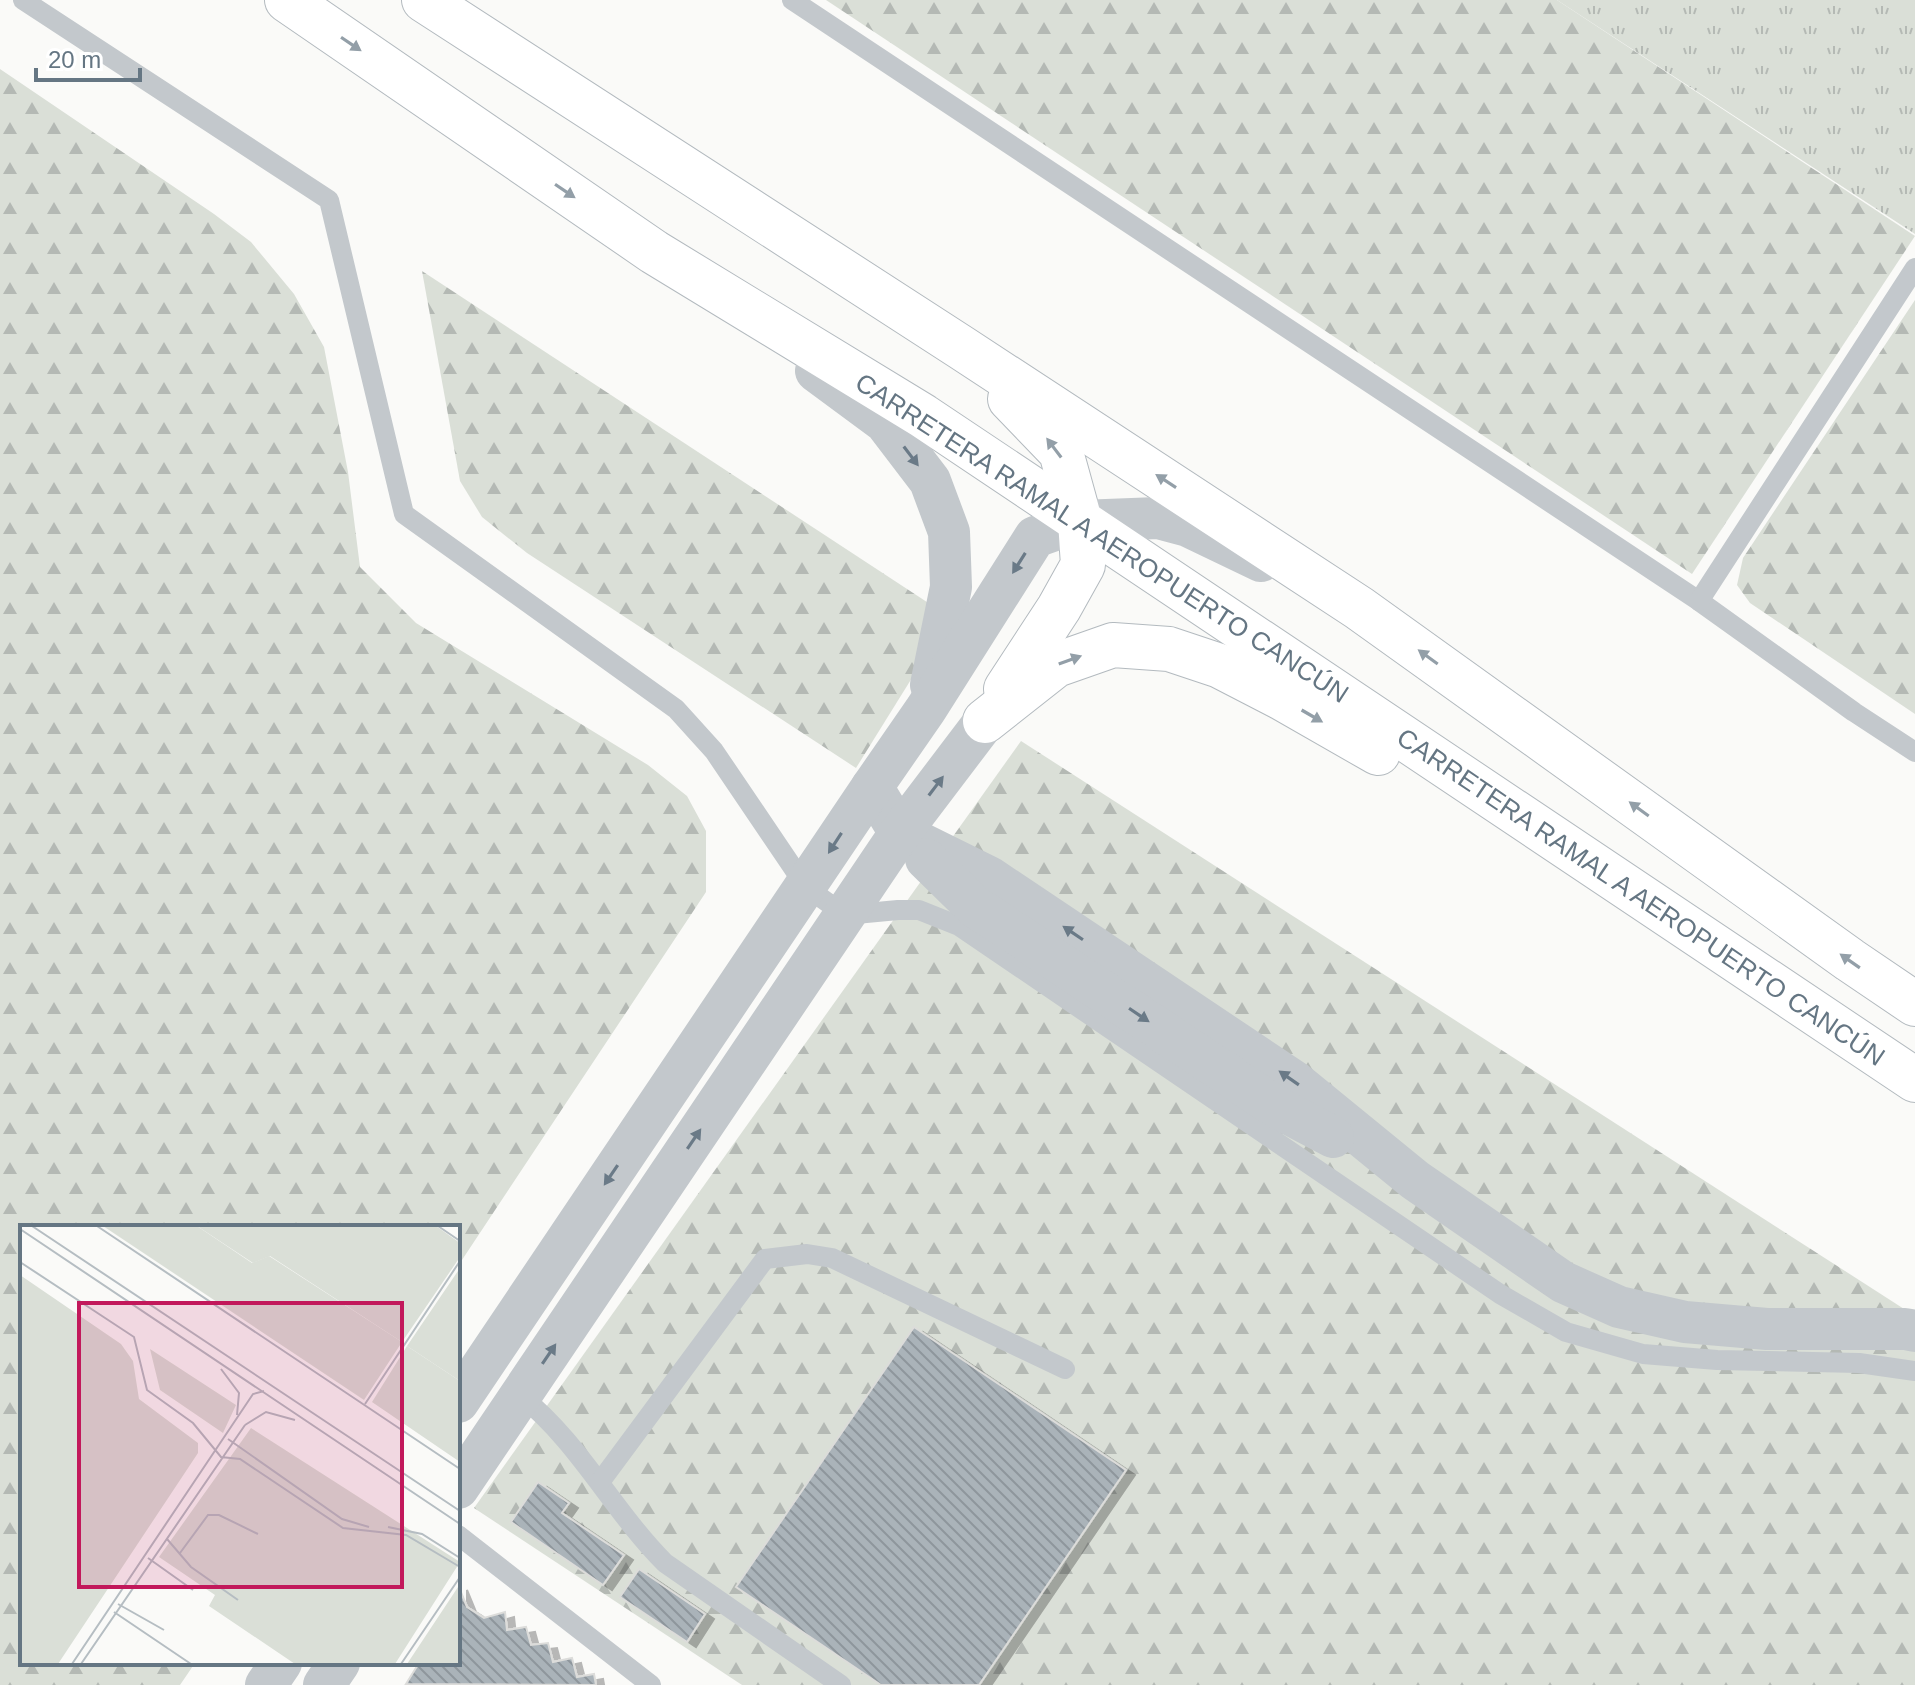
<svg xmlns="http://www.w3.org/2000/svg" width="1915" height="1685" font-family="Arial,sans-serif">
  <defs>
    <pattern id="grass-tufts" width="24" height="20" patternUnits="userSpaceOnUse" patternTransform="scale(2)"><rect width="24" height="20" fill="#dadfd7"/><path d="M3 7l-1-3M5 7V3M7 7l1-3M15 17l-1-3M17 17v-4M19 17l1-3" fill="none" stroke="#b4b9b4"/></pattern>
    <pattern id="forest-firs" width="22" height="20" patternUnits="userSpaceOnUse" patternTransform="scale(2)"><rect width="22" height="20" fill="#dadfd7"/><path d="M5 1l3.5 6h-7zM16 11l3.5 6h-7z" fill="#b4b9b4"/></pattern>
    <pattern id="building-back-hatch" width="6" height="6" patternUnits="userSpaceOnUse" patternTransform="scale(2)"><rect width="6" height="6" fill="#aab3b9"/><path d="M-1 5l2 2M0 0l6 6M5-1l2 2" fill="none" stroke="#8e969c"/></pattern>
    <filter id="shadow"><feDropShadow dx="9" dy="5" stdDeviation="0" flood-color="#0004"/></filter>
  </defs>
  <rect width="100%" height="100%" fill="#fafaf8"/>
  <!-- grass -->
  <path fill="url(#grass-tufts)" d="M1557 0H1915V234Z"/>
  <!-- forest -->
  <g fill="url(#forest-firs)">
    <path d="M826 0H1557L1915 236 1692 574Z"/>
    <path d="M0 69 214 214 251 242 294 294 324 347 348 472 360 567 416 623 648 765 687 796 706 831V892L458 1266V1227H22V1663H195L180 1685H0Z"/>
    <path d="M422 271 933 606 925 657 856 768 527 553 482 517 460 481Z"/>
    <path d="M1915 300V714L1750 603 1737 585 1743 558Z"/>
    <path d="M1021 741 1915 1316V1685H742L474 1508Z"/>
  </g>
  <!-- building -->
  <g fill="url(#building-back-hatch)" stroke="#dcdcda" stroke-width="2" filter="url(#shadow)">
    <path d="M914 1327 1126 1470 979 1685H881L736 1587Z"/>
    <path d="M538 1482 569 1503 562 1513 624 1555 603 1585 511 1522Z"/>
    <path d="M639 1569 705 1614 687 1642 620 1597Z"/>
    <path d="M458 1585 467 1607 484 1618 505 1612 507 1630 526 1627 531 1645 548 1643 553 1662 572 1658 577 1677 594 1674 596 1685 406 1684 419 1663H458Z"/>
  </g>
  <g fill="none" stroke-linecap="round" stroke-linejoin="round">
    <defs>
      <g id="secondary">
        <path d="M287 0 654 252 923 416 1915 1080"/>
        <path d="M424 0 962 348 1359 608 1850 960 1915 1004"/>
        <path d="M1006 689 1059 608 1083 565 1080 521 1061 452 1010 399"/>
        <path d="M985 721 1056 665 1113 645 1169 649 1220 666 1280 697 1378 753"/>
      </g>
    </defs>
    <!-- secondary casing -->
    <use href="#secondary" stroke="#b3babf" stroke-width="46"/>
    <!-- service -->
    <g stroke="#c3c8cc" stroke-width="20">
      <path d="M23 0 329 200 404 514 676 709 714 751 806 887 845 915 898 910H919L959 926 1500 1294 1566 1332 1643 1354 1717 1360 1859 1363 1915 1371"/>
      <path d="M792 0 1699 601 1854 712 1915 752"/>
      <path d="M1699 601 1915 268"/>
      <path d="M521 1396C579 1442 613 1511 665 1563L841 1685"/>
      <path d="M600 1482 765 1259 807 1254 832 1258 1065 1369"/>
      <path d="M458 1535 651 1685"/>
    </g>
    <!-- minor -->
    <g stroke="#c3c8cc" stroke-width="42">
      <path d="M816 371 885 422 930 481 949 532 951 587 931 685"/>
      <path d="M872 787 900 833 989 877 1295 1082 1415 1180 1563 1282 1619 1307 1685 1322 1767 1329H1905L1915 1331"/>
      <path d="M926 859 974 906 1278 1108 1333 1137"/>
      <path d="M458 1402 872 787 926 709 1035 537 1080 521 1158 518 1188 526 1261 561"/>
      <path d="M458 1488 900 833 985 721"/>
      <path d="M266 1685 281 1663"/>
      <path d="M324 1685 339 1663"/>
    </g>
    <!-- secondary -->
    <use href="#secondary" stroke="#fff" stroke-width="44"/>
  </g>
  <!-- one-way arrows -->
  <defs><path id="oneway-solid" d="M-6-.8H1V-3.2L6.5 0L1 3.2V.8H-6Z" transform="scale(2)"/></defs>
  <g fill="#939fa8">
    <use href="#oneway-solid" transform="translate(351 44) rotate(34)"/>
    <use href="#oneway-solid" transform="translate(565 191) rotate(34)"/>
    <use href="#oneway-solid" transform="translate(1054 448) rotate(-127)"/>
    <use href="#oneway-solid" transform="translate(1166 481) rotate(-147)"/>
    <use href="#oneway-solid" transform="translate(1428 657) rotate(-144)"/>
    <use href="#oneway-solid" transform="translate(1070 660) rotate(-20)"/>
    <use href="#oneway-solid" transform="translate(1312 716) rotate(30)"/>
    <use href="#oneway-solid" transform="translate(1639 809) rotate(-144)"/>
    <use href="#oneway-solid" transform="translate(1850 961) rotate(-145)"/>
  </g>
  <g fill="#6a7a87">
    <use href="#oneway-solid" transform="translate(911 456) rotate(53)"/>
    <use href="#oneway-solid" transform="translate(1019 563) rotate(122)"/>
    <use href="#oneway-solid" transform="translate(936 786) rotate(-53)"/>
    <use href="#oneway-solid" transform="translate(835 843) rotate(123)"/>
    <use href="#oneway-solid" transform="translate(1073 933) rotate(-146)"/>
    <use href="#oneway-solid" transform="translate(1139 1015) rotate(34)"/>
    <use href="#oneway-solid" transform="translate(1289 1078) rotate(-145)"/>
    <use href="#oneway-solid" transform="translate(694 1139) rotate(-56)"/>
    <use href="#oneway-solid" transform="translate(611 1175) rotate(124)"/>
    <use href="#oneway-solid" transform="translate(549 1354) rotate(-56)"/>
  </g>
  <g text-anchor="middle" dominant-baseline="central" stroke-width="8" stroke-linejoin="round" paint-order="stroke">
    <!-- street labels -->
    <g font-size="26" fill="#657683" stroke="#fff">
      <text transform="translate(1102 538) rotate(33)">CARRETERA RAMAL A AEROPUERTO CANCÚN</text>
      <text transform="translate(1641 897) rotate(34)">CARRETERA RAMAL A AEROPUERTO CANCÚN</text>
    </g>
  </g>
  <!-- overview -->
  <g transform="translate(20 1225)">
    <rect width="440" height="440" fill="#fafaf8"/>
    <path d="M177 1H416L440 18V32L382 117 250 31 233 38ZM440 43V156L387 121Z" fill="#dadfd7"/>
    <path d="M83 1H177L232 38 249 31 382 117 344 175ZM0 50 101 119 113 136 119 174 178 218V228L38 439H0ZM387 121 440 156V237L352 177ZM130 124 216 180 203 208 140 165ZM231 203 440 337 375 439H275L189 381 195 370 139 332ZM440 359V439H387Z" fill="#dadfd7"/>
    <path fill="none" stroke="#b5bdc2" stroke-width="2" d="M12 1 440 286M77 1 440 244M418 1 440 16M0 4 440 299M0 37 114 112 127 165 173 198 201 232 220 234 323 303 386 310 440 342M201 144 219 168 217 190M345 179 440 36M225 200 246 187 275 195M208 214 322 294 349 302M368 302 402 309 440 333M147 314 171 342 218 375M160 328 188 290H199L238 309M128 333 173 365M98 379 144 405M94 387 171 439M52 439 233 169 244 166M61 439 225 200M381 439 440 352"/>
    <path fill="#c2185b" fill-opacity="0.15" stroke="#c2185b" stroke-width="4" d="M59 78H382V362H59Z"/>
    <rect width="440" height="440" fill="none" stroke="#657683" stroke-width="4"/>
  </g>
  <!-- scale -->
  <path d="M36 68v12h104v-12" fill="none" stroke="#657683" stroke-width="4"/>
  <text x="48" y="68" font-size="24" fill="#657683" stroke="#ffffff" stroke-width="6" paint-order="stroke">20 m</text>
</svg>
